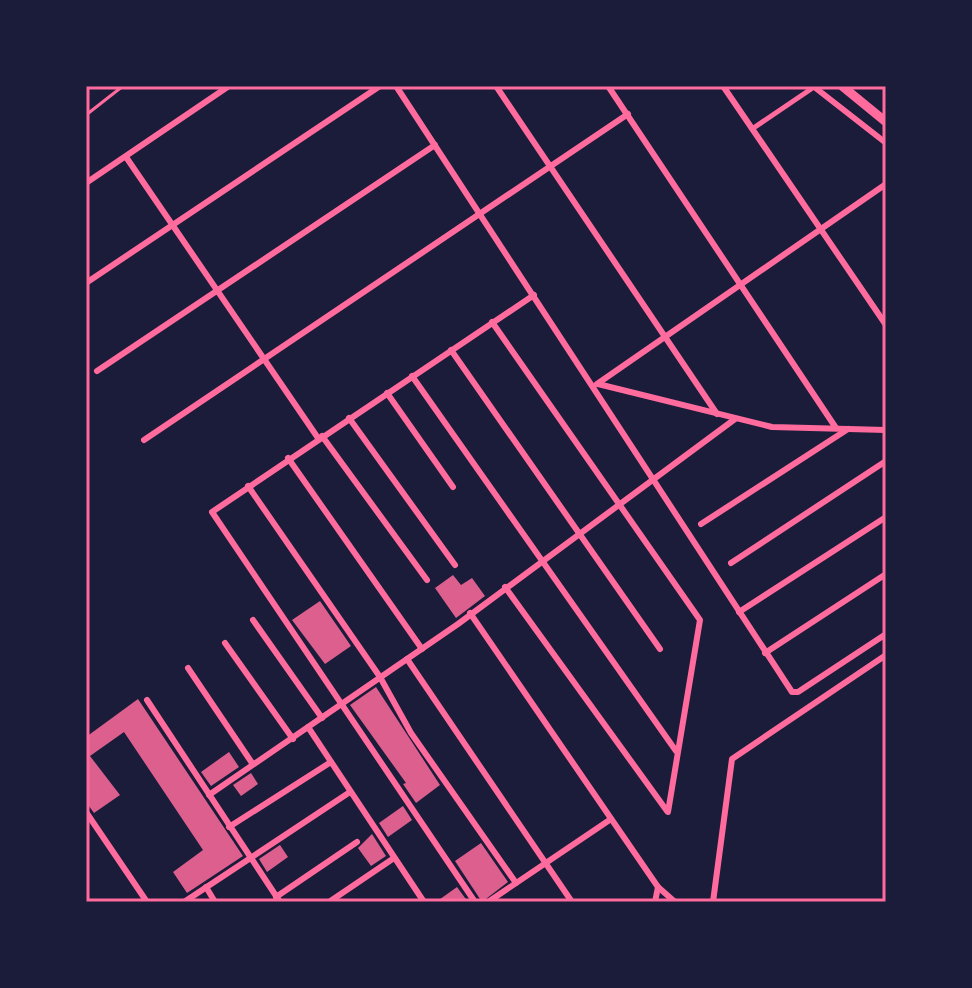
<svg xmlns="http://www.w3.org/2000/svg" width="972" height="988" font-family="'Work Sans',sans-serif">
  <rect width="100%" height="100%" fill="#1b1b3a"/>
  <!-- building -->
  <g fill="#dd5f8e">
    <path d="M453 575 461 585 472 578 485 596 456 618 435 588Z"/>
    <path d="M320 601 351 646 325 664 292 620Z"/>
    <path d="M376 687 440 785 416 803 403 784 406 783 350 705Z"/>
    <path d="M138 699 243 856 187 893 173 872 203 850 124 732 90 756 120 795 94 813 86 802V737Z"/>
    <path d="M229 752 239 767 211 786 201 772Z"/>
    <path d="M251 773 258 784 241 796 233 785Z"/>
    <path d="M403 806 412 820 388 837 379 823Z"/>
    <path d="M372 834 386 856 371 866 358 848Z"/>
    <path d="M481 843 508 882 482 902 455 861Z"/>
    <path d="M280 845 288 857 267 872 259 859Z"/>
    <path d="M457 887 468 902H436Z"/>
  </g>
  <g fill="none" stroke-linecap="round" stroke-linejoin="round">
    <!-- service -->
    <path stroke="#ff6b9d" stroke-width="3" d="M86 115 123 86"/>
    <!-- pedestrian -->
    <path stroke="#ff6b9d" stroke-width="5" d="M752 129 814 87"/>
    <!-- minor -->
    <g stroke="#ff6b9d" stroke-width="6">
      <path d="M396 86 792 692H798L886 634"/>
      <path d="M496 86 717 414"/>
      <path d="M608 86 836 428"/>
      <path d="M723 86 886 325"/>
      <path d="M813 86 886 143"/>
      <path d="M126 157 318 438"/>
      <path d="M86 183 229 86"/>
      <path d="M86 283 380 86"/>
      <path d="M492 322 700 620 668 812"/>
      <path d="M451 350 660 649"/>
      <path d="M97 371 435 145"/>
      <path d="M412 376 676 751"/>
      <path d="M597 384 886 184"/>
      <path d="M598 384 772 427 886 430"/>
      <path d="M387 393 453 487"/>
      <path d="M349 418 455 565"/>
      <path d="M322 436 427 580"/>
      <path d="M144 440 628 114"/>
      <path d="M288 458 422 649"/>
      <path d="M248 486 380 677 411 733 516 883"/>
      <path d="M701 524 848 429"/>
      <path d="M731 563 886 461"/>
      <path d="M505 587 667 811"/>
      <path d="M739 612 886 517"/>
      <path d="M470 613 658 887 675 902"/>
      <path d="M253 620 322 718"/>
      <path d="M225 643 293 739"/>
      <path d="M765 653 886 574"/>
      <path d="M407 659 572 902"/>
      <path d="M188 668 252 763"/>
      <path d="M147 700 280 902"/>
      <path d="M308 727 424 902"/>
      <path d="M209 795 458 624 735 419"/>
      <path d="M86 812 147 902"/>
      <path d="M229 827 331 762"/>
      <path d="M206 887 215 902"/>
      <path d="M276 897 357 842"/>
      <path d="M86 899 88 902"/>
      <path d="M184 902 350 792"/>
      <path d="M329 902 394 858"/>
      <path d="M475 902 212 512 534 295"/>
      <path d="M488 902 611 819"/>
      <path d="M655 902 658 887"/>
      <path d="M713 902 732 759 886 655"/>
    </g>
    <!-- secondary -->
    <path stroke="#ff6b9d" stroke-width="9" d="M842 86 886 122"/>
  </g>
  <!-- border -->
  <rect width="972" height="988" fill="none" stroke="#1b1b3a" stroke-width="176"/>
  <rect x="88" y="88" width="796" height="812" fill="none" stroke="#ff6b9d" stroke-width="3"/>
</svg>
